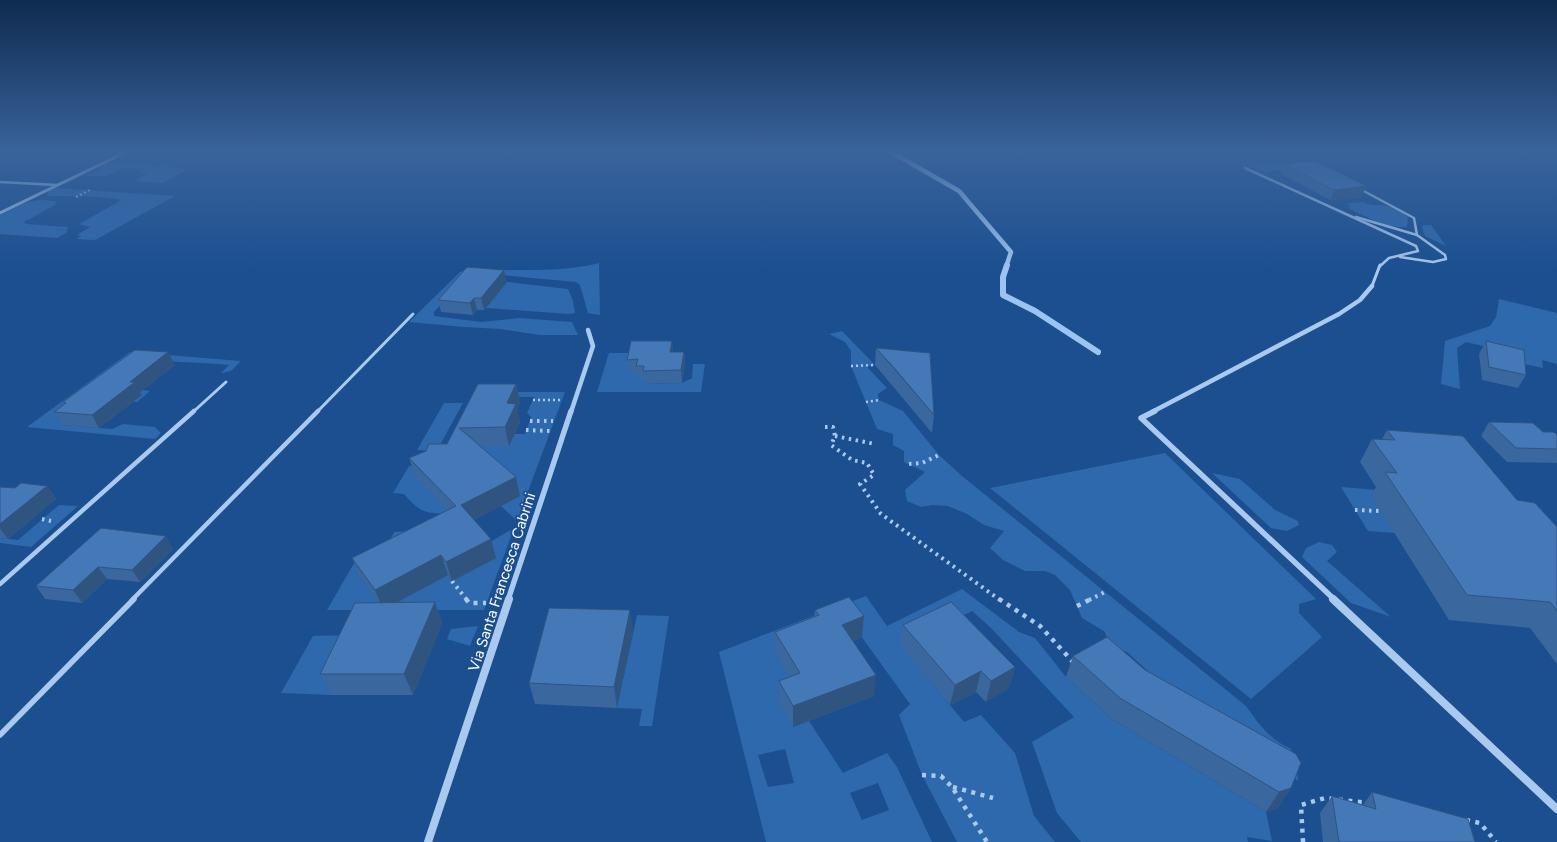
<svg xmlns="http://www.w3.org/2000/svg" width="1557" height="842" font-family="Figtree,sans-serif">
  <rect width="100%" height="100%" fill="#1b4f8f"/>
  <!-- green -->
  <g fill="#2e69ad" fill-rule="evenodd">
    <path d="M1289 162 1306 168 1264 172 1245 165Z"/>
    <path d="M108 163 136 165 153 163 148 166 158 167 164 163 171 167 188 169 163 183 135 181 147 174 140 172 144 169 123 168 106 176H87L101 169 98 168Z"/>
    <path d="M55 188 175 196 95 240 76 239 81 236 77 235 90 227 79 224 122 200C98 195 74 197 49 196L47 192Z"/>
    <path d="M40 200 56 201 55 205 24 222 26 224 68 227 66 233 57 238 0 234V215L25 203Z"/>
    <path d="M1364 202C1376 208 1376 203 1387 206 1394 207 1403 213 1408 217L1407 227C1388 229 1365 216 1348 208L1350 206 1347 203Z"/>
    <path d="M1423 225H1431L1446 246 1425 236 1422 228Z"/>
    <path d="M599 263 600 315 588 313 580 285 576 282 501 275 446 299 434 312V316L481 322 519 318 572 322 578 335H540L500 329 464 327 409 322 460 272C474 268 488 270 502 270 534 270 568 271 599 263Z"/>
    <path d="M507 282 568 289 573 301 575 313 568 314 486 308Z"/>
    <path d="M1499 299 1557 313V364L1542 360 1543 368 1514 362 1512 353 1466 342 1457 348 1460 389 1441 384 1445 341 1490 326 1496 317Z"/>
    <path d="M842 331 875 365 867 367 887 388 878 394 879 400 903 411 939 455 962 476 1246 706C1259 724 1270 740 1291 749L1296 759 1298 781 1215 716 1176 697 1127 652 1112 647 1104 631 1082 618 1070 590 1055 575 1045 571H1025L1003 560 990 548 1004 531 984 525 967 514 948 506 932 505 921 507 907 501 905 490 925 472 904 462V451L893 445V434L877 429 851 366V351L845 342 829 334Z"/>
    <path d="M130 352 241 361 231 371 221 373 229 365C200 362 173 362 144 360L122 388 150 391 137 402 84 397 63 425 112 429 123 424 155 427 161 433 155 439 27 427Z"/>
    <path d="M609 353H633L639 372 645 379V384L682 383 692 378 693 364H705L701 392H597Z"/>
    <path d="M485 392H565L517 521 501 506 520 496 441 451 417 450 444 403H463L440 445 509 446 514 434H525L531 417 527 413 534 397H483Z"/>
    <path d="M1165 453 1316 599 1299 604V613L1322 637 1251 699 990 488Z"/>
    <path d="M409 466H433L450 513C425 514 421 513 404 494L393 493Z"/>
    <path d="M1212 473 1240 479 1275 510 1298 521 1299 525 1287 531 1271 528Z"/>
    <path d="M1341 487 1379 490 1395 533 1368 531Z"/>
    <path d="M59 505 78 506 31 547 0 543V538L18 540Z"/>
    <path d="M514 528 484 610H327L357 558 390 540 394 532 434 530 448 575 452 581 496 558 485 545Z"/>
    <path d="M1319 542 1332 545 1337 552 1327 561 1391 617 1351 603 1302 557 1306 548Z"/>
    <path d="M962 589 1019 632 1035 638 1066 677 1112 719 1266 812 1272 841 1247 837 1248 842H1081L1057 813 1032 742 1074 717 991 628 972 611 901 646 964 722 981 715 1015 753 1034 816 1055 842H957L922 775 899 715 910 704 848 618 775 652 799 694 793 727 809 721 843 773 887 753 897 767 932 842H766L719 652 866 596 887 626ZM785 749 794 783 768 787 758 755ZM878 783 889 810 862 820 850 793Z"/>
    <path d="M637 615 669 616 652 726H639L642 709 617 708Z"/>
    <path d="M478 626 470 646 447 639 451 629Z"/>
    <path d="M359 635 331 695 281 693 313 636Z"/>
  </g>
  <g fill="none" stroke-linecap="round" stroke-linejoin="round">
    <!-- stream-far1 -->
    <path stroke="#9cc4f0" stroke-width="4.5" d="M893 153 959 191 1011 252 1006 267"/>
    <!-- stream -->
    <path stroke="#9cc4f0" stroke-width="6" d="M1007 265 1003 277V295L1035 311 1098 352"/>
    <!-- path-far3 -->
    <path stroke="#a9c9ee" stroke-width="2" stroke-dasharray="2 2.5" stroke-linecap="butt" d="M76 197 90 190"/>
    <!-- path-far2 -->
    <g stroke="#a9c9ee" stroke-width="2.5" stroke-dasharray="2 3" stroke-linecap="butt">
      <path d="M851 366 875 365"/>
      <path d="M533 400H561"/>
      <path d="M866 402 879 400"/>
    </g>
    <!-- path-far1 -->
    <g stroke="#a9c9ee" stroke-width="4" stroke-dasharray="2.5 4.5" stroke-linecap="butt">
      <path d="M530 421H553"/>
      <path d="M825 427H833L835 436 831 445 852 460 867 463 874 475 860 484 881 514 1000 600"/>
      <path d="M526 430 550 431"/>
      <path d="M835 436 875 444"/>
      <path d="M909 464 922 463 939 455"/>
      <path d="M1355 510 1381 511"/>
      <path d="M42 519 51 521"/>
      <path d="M452 581 467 600"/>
      <path d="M1089 600 1105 592"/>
    </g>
    <!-- path -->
    <g stroke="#a9c9ee" stroke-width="4.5" stroke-dasharray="4 5.5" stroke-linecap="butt">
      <path d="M466 599 469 603H486"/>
      <path d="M999 599 1040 626 1073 662"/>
      <path d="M1077 606 1091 599"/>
      <path d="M922 775 941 776 952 787 987 842"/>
      <path d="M953 787 993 798"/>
      <path d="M1466 820 1480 823 1496 842"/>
      <path d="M1303 842 1301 805 1325 798 1368 803"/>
    </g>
    <!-- lane-far3 -->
    <g stroke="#a9c9ee" stroke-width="2.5">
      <path d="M1245 168 1416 246 1418 251 1389 258 1379 267"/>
      <path d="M0 182 57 185"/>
      <path d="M1360 189 1414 218 1417 235 1445 255 1446 259 1433 262 1400 257"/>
      <path d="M1356 217 1417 235"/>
    </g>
    <!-- lane-far2 -->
    <g stroke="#a9c9ee" stroke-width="3">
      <path d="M1372 286 1380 265"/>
      <path d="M193 412 226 382"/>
      <path d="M317 412 413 314"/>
    </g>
    <!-- lane-far1 -->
    <g stroke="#a9c9ee" stroke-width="4.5">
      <path d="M0 584 194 411"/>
      <path d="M132 600 318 411"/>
    </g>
    <!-- lane -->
    <path stroke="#a9c9ee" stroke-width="5.5" d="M0 735 134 599"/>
    <!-- street-far3 -->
    <path stroke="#a9c9ee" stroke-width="3" d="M0 213 124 153"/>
    <!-- street-far2 -->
    <g stroke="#a9c9ee" stroke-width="4.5">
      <path d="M571 412 593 346 588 330"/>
      <path d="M1152 412 1339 314 1360 300 1372 286"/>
    </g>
    <!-- street-far1 -->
    <g stroke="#a9c9ee" stroke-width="5.5">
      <path d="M1155 411 1141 418 1335 600"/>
      <path d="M508 600 571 411"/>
    </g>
    <!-- street -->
    <g stroke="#a9c9ee" stroke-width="8">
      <path d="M1333 599 1557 809"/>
      <path d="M428 842 509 599"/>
    </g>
  </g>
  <!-- wall -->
  <g fill="#3a679d">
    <path d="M1285 164 1362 197 1330 200 1282 174Z"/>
    <path d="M507 282 484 310H477L473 315 441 312 438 300Z"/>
    <path d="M672 341 673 352H684L685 365 682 383 644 384V379H638L637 372H628L627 360Z"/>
    <path d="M1486 341 1526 375 1518 388 1482 380 1479 354Z"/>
    <path d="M876 348 934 415 932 433 875 365Z"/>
    <path d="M175 365 140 392 142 395 99 428 62 425 54 412 64 404 63 402Z"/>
    <path d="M478 384H516L520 402 517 409 520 422 509 446H480L520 496 474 520 496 558 452 581 448 575 397 602H435L442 623 413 695H331L320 674 378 602 360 578 352 558 448 510 415 477 409 458 447 444Z"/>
    <path d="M1489 422 1557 435V463L1507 462 1481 436Z"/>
    <path d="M1387 430 1517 500 1557 527V664L1530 628 1449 620 1371 496 1376 487 1360 462 1372 439H1382Z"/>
    <path d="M47 486 56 499 8 539 0 538V487L15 488Z"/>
    <path d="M101 528 173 549 140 582 107 579 82 603 45 599 36 586Z"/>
    <path d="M815 610 862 637 853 641 874 696 793 727 779 702V681L789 677 775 653V632L814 617Z"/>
    <path d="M903 625 1015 667 1009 688 986 702 976 692 950 705 900 646Z"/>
    <path d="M633 630 617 708 535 704 529 683Z"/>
    <path d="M1073 656 1145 670 1291 788 1278 808 1266 812 1112 719 1066 677Z"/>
    <path d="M1372 792 1475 842H1323L1320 813 1332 796 1363 805Z"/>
  </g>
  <!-- shaded-wall -->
  <g fill="#305480">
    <path d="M1366 186 1362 197 1330 200 1334 190Z"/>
    <path d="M504 270 507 282 484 310 481 298Z"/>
    <path d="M474 298 477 310 473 315 470 303Z"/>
    <path d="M672 341 673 353 670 352Z"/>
    <path d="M168 352 175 365 140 392 142 395 99 428 92 415 130 382Z"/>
    <path d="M684 352 685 365 682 383 681 370Z"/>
    <path d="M516 384 520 402 517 409 520 422 509 446 505 427 507 403Z"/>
    <path d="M516 477 520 496 467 524 461 505Z"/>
    <path d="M47 486 56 499 8 539 0 528V524Z"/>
    <path d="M166 536 173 549 140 582 132 570Z"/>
    <path d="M491 539 496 558 452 581 446 562Z"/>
    <path d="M441 555 448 575 383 610 375 590Z"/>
    <path d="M98 567 107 579 82 603 73 590Z"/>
    <path d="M435 602 442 623 413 695 404 674Z"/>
    <path d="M630 610 633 630 617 708 614 687Z"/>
    <path d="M864 616 862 637 841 646 842 625Z"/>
    <path d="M1015 667 1009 688 986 702 991 681Z"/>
    <path d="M981 671 976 692 950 705 955 685Z"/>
    <path d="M876 675 874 696 793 727V706Z"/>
    <path d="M1291 788 1278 808 1266 812 1279 792Z"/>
  </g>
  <!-- building -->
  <g fill="#4478b7" stroke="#305480">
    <path d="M1315 161 1366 186 1334 190 1285 164Z"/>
    <path d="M467 267 504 270 481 298H474L470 303 438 300Z"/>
    <path d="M631 341H672L670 352H684L681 370 643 371 644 366H636L638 359 627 360Z"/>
    <path d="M1486 341 1524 350 1526 375 1489 367Z"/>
    <path d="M876 348 930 353 934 415 895 369Z"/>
    <path d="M135 350 168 352 130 382H135L92 415 54 412 66 403 63 402Z"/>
    <path d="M478 384H516L507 403 516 404 505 427 459 428 516 477 461 505 491 539 446 562 441 555 375 590 352 558 456 506 409 458 426 451 429 444H447Z"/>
    <path d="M1489 422 1533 423 1543 432H1554L1557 435V449L1516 448Z"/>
    <path d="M1387 430 1463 436 1517 500 1535 503 1557 527V611L1550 602 1467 595 1385 472 1397 473 1372 439 1395 440Z"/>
    <path d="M21 483 47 486 0 524V487L15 488Z"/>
    <path d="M101 528 166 536 132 570 98 567 73 590 36 586Z"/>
    <path d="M849 597 864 616 842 625 876 675 793 706 779 681 800 673 775 632 819 615 815 610Z"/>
    <path d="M435 602 404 674H320L355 603Z"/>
    <path d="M951 602 1015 667 991 681 981 671 955 685 903 625Z"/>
    <path d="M549 608 630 610 614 687 529 683Z"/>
    <path d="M1107 637 1145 670 1296 754 1301 763 1291 788 1279 792 1120 698 1073 656Z"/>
    <path d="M1372 792 1468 819 1475 842H1339L1332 796 1376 809Z"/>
  </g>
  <!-- sky -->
  <linearGradient id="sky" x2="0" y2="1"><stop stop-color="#0f2b4f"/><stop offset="0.56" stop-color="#39639b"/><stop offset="1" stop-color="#39639b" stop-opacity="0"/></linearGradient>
  <rect width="1557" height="271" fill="url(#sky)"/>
  <g text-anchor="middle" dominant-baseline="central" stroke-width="4" stroke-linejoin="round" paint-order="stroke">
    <!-- near-street labels -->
    <g font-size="15" fill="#fff" stroke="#1b4f8f">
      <text transform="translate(502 582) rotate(-72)">Via Santa Francesca Cabrini</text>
    </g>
  </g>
</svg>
